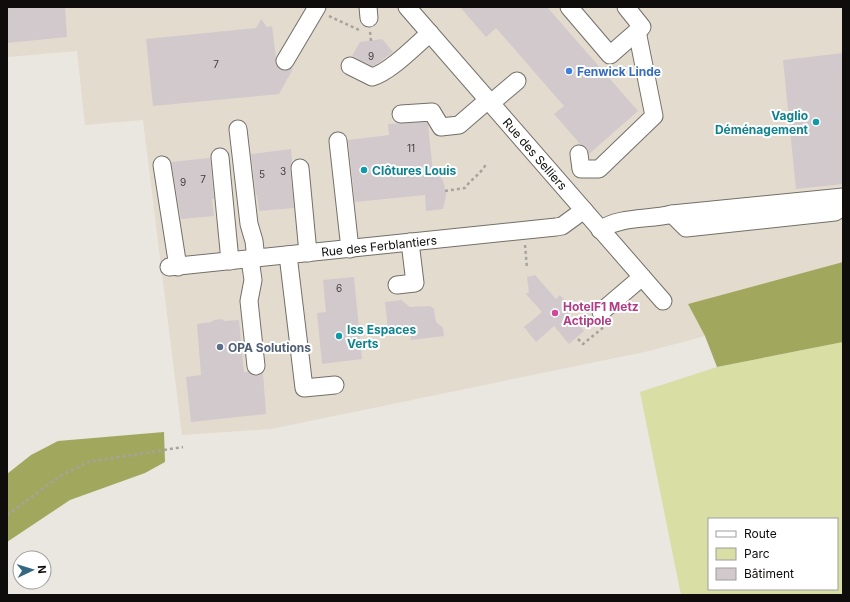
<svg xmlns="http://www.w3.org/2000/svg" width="850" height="602" font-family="Inter,sans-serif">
  <rect width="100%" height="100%" fill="#eae6e0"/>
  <!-- built -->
  <path fill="#e3dbce" d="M7 7H843V262L688 304 705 336 649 351 271 429 182 435 143 120 85 125 77 51 7 57Z"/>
  <!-- green -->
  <path fill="#d8dea4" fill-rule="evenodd" d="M843 342V595H681L640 392 717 367ZM709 519H837V589H709Z"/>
  <!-- forest -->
  <g fill="#a1a85d">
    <path d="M843 262V342L717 367 705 336 688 304Z"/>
    <path d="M164 432 165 462 145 473 70 500 7 542V474L31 455 58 441Z"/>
  </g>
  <!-- building -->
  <g fill="#d2c9cd">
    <path d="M7 7H65L67 37 7 43Z"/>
    <path d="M460 7H547L638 111 589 154 587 148 580 144 554 114 564 106 496 28 486 37Z"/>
    <path d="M261 19 267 27 272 26 277 66 280 70 284 71 292 68 293 69 279 94 153 106 146 39 256 28Z"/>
    <path d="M382 39 393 52 375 65 372 66 352 56 360 42Z"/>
    <path d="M843 53V184L796 189 783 60Z"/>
    <path d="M427 122 428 125 433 172H438L443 181 445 188 446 196 443 209 426 211 425 195 355 202 348 140 389 135 388 124Z"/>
    <path d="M291 149 292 162 290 169 294 208 259 211 257 195H256L251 154Z"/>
    <path d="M210 158 214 199H212L214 216 181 219 171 162Z"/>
    <path d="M535 275 556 299 560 295 573 311 569 314 584 331 569 344 554 326 536 342 524 327 542 312 526 294 529 292 527 277Z"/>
    <path d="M354 277 362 359 322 364 317 313 326 312 323 280Z"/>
    <path d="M401 300 410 307 430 306 434 309 436 322 443 328 444 336 411 340 410 332H403L400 329 388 330 385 302Z"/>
    <path d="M222 319 224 321 239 320 244 372H248L252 375 257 376 263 373 266 414 191 422 186 377 201 375 197 324 211 322 214 320Z"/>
  </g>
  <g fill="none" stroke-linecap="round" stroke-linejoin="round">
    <defs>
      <g id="minor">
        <path d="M368 7 369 18"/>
        <path d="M407 7 663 301"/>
        <path d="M569 7 610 55 642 27 626 7"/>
        <path d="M285 61 317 7"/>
        <path d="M350 66 372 77C390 72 415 46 430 33"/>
        <path d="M491 103 517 81"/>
        <path d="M401 114 432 112 441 127 459 125 488 100"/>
        <path d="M238 129 249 224 254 241 256 259"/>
        <path d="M338 141 350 249"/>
        <path d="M579 154 581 169H599L654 116 637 31"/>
        <path d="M220 157 230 261"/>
        <path d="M162 165 178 267"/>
        <path d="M300 168 308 253"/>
        <path d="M672 214 686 228 835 212 843 207"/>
        <path d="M600 230C620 216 649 220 672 214L843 197"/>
        <path d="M288 255 304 388 335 385"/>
        <path d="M250 259 253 280 249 301 256 366"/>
        <path d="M169 267 556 227 562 226 584 210"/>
        <path d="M397 285 415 283 410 242"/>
        <path d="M601 312 642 277"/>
      </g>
    </defs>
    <!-- minor casing -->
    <use href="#minor" stroke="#736f69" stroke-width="19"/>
    <!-- path -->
    <g stroke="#a6a39e" stroke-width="2.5" stroke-dasharray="3 3" stroke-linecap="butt">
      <path d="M329 16 359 30"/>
      <path d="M370 32 371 41"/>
      <path d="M445 191 465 188C471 179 481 174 486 164"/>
      <path d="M525 245 527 268"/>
      <path d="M578 339 583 344 605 326"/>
      <path d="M7 515 60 476 88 462 183 447"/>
    </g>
    <!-- minor -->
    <use href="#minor" stroke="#fff" stroke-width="17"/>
  </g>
  <!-- markers -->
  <circle fill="#3f7fe0" stroke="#fff" stroke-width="1.5" cx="569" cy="71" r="4"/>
  <g fill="#0f9aa8" stroke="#fff" stroke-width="1.5">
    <circle cx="816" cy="122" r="4"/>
    <circle cx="364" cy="170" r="4"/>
    <circle cx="339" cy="336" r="4"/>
  </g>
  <circle fill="#d1479c" stroke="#fff" stroke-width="1.5" cx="555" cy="313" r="4"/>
  <circle fill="#5c6f8a" stroke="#fff" stroke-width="1.5" cx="220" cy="347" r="4"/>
  <g text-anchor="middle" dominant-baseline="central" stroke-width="4" stroke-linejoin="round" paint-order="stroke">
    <!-- number labels -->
    <g font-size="10" fill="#403c3c">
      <text x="371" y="56">9</text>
      <text x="216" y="64">7</text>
      <text x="411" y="148">11</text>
      <text x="283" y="171">3</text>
      <text x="262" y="174">5</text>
      <text x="203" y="179">7</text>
      <text x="183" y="182">9</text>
      <text x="339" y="288">6</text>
    </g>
    <!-- shop labels -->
    <g font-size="12" font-weight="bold" fill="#366cbe" stroke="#fff" text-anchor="start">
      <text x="577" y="71">Fenwick Linde</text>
    </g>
    <!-- culture labels -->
    <g font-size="12" font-weight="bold" fill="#0d838f" stroke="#fff" text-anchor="start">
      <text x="808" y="115" text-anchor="end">Vaglio<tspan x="808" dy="14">Déménagement</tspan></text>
      <text x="372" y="170">Clôtures Louis</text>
      <text x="347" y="329">Iss Espaces<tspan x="347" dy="14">Verts</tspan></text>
    </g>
    <!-- street labels -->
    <g font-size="12" fill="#0f0d0b" stroke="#fff">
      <text transform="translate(535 154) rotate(49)">Rue des Selliers</text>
      <text transform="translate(379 246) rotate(-6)">Rue des Ferblantiers</text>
    </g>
    <!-- hotel labels -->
    <g font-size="12" font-weight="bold" fill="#b23c85" stroke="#fff" text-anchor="start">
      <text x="563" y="306">HotelF1 Metz<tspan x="563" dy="14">Actipole</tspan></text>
    </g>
    <!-- service labels -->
    <g font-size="12" font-weight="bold" fill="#4e5e75" stroke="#fff" text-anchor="start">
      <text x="228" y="347">OPA Solutions</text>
    </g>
  </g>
  <!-- border -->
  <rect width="850" height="602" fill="none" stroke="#0f0d0b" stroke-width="16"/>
  <!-- legend -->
  <rect x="708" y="518" width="130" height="72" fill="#ffffff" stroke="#9f9e9d"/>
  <rect x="716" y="531" width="20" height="6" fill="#ffffff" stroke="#9f9e9d"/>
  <text x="744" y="538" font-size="12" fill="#0f0d0b">Route</text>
  <rect x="716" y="548" width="20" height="12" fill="#d8dea4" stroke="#9f9e9d"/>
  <text x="744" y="558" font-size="12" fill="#0f0d0b">Parc</text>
  <rect x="716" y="568" width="20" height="12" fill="#d2c9cd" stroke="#9f9e9d"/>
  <text x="744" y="578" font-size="12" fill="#0f0d0b">Bâtiment</text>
  <!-- north arrow -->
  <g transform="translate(32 570) rotate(86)"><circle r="19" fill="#ffffff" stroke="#9f9e9d"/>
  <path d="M0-3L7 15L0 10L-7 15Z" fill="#326883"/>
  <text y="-6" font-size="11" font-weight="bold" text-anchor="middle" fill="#0f0d0b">N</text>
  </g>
</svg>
